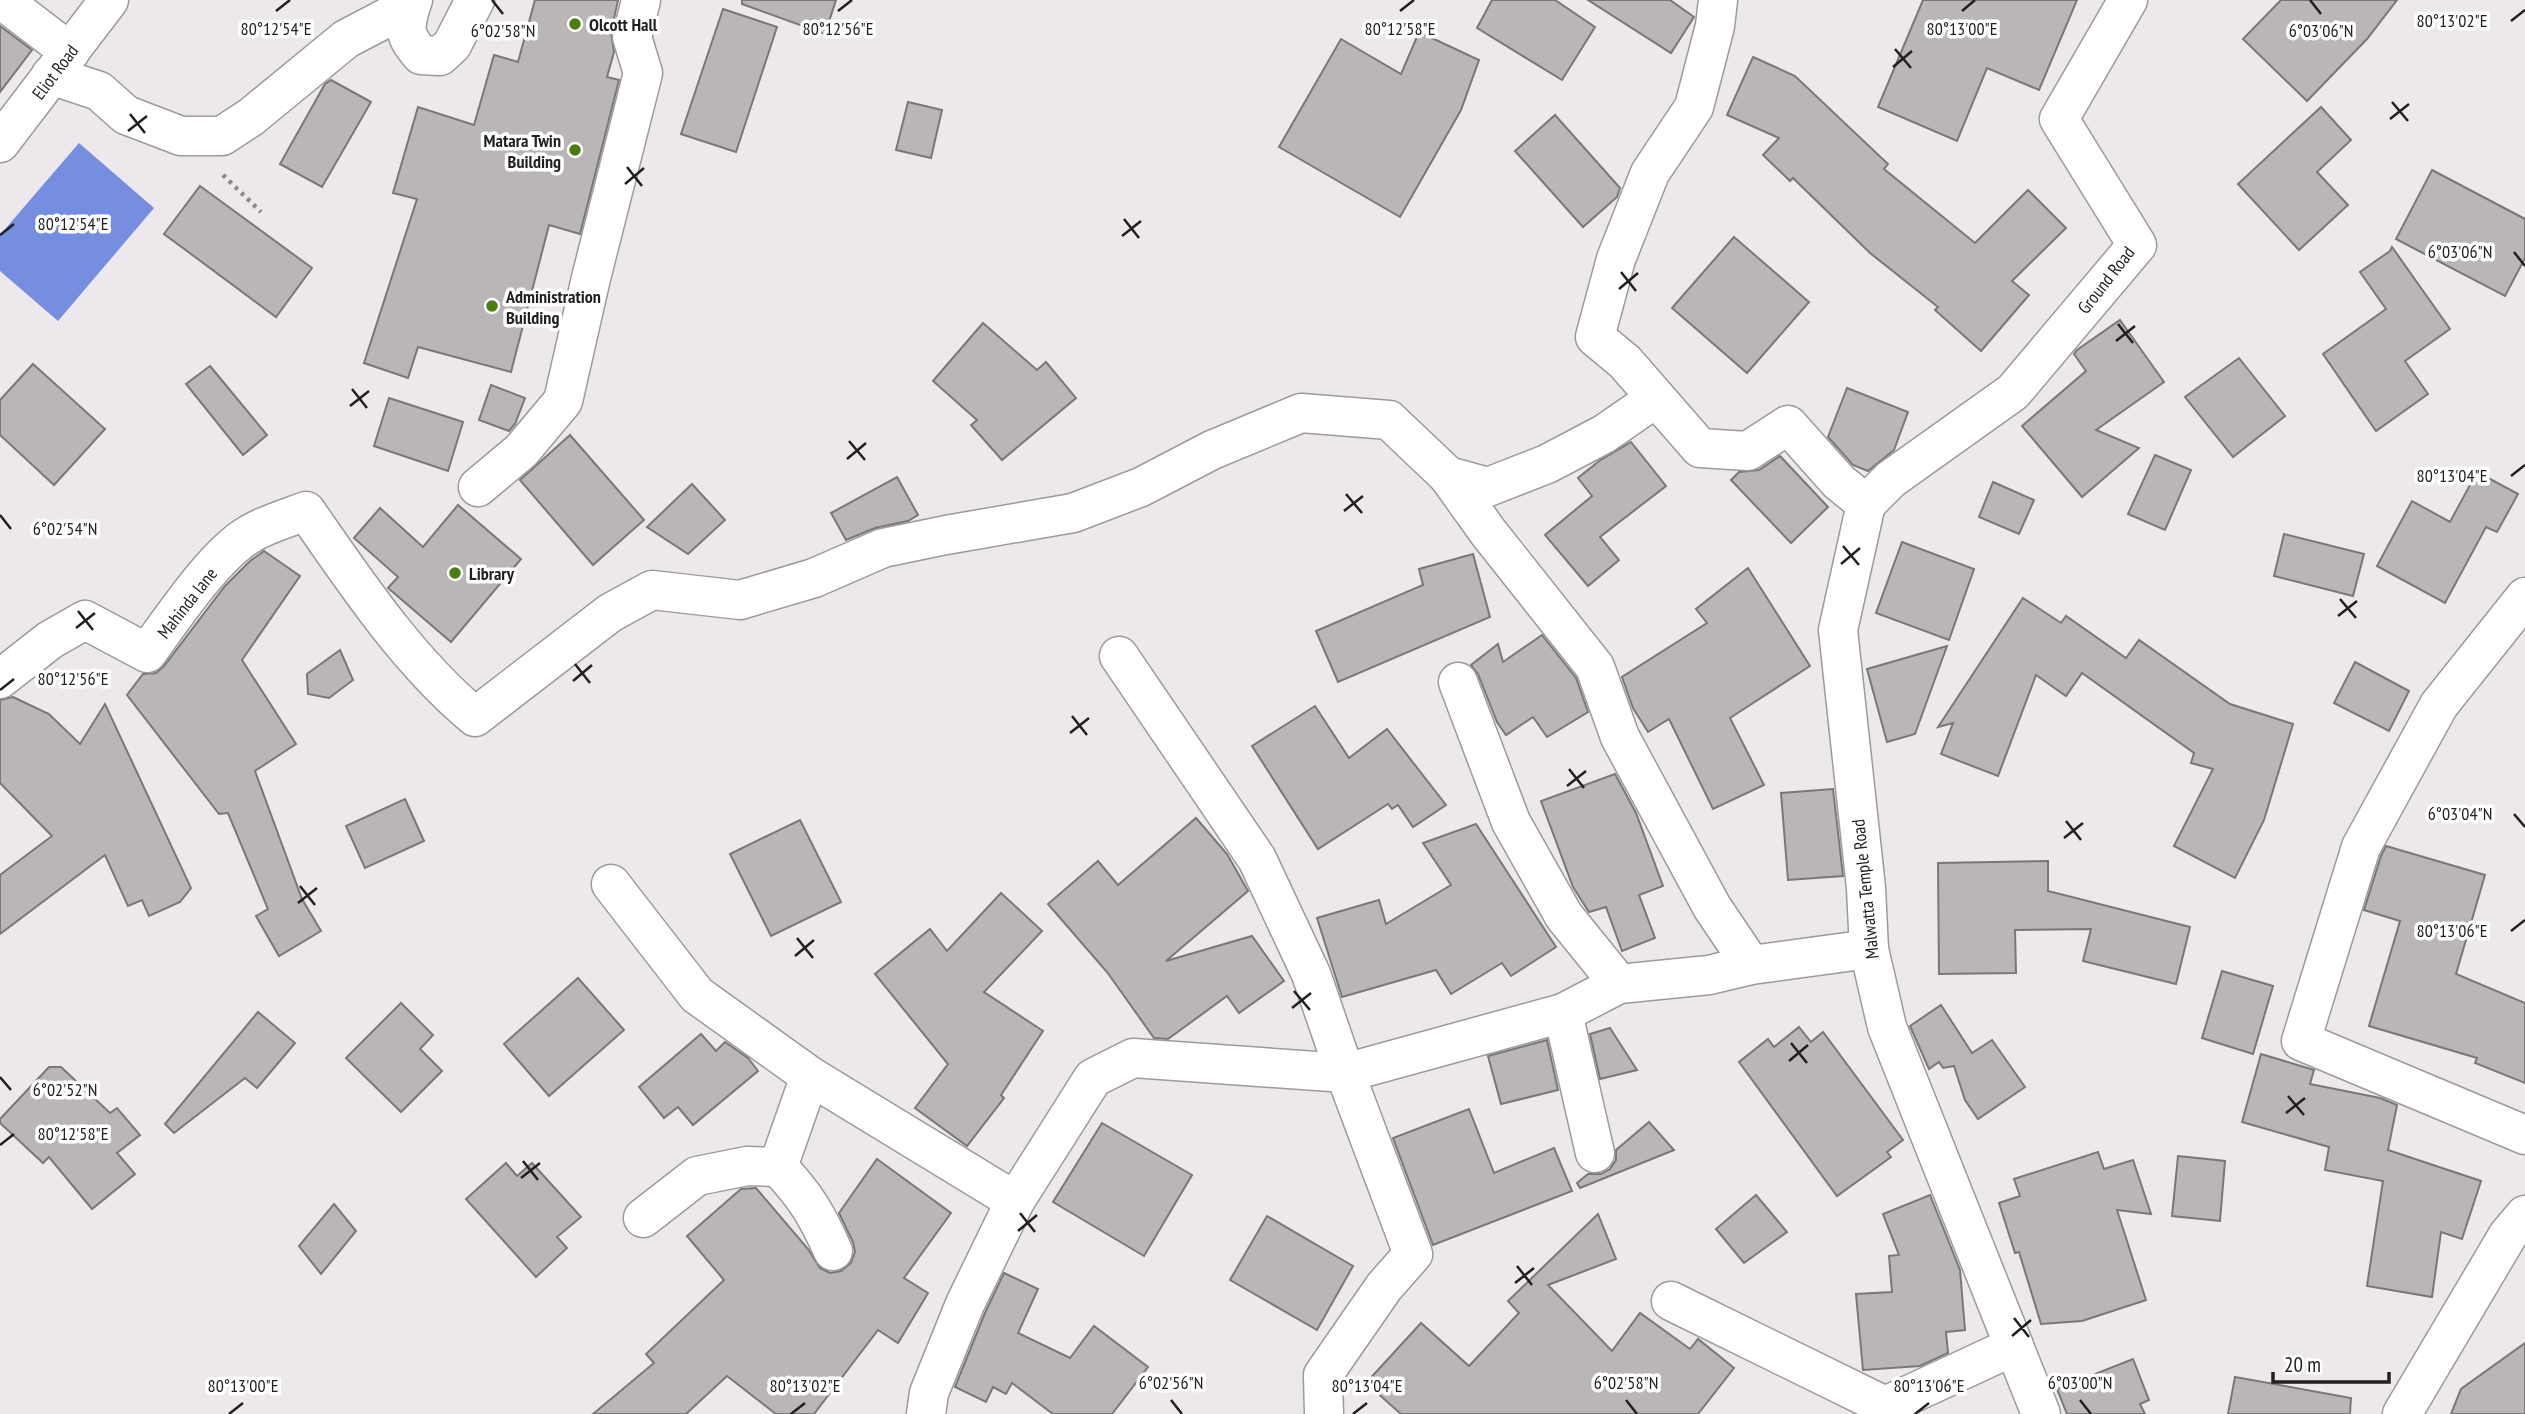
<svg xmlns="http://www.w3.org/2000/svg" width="2525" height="1414" font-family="'PT Sans Narrow',sans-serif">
  <rect width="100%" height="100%" fill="#ece8eb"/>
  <!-- water -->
  <path fill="#758edf" d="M79 143 154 208 58 321 0 271V235Z"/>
  <!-- building -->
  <g fill="#bab6b7" stroke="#7a7777" stroke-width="2">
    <path d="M535 0H618L611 32 614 52 607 77 619 80 580 234 549 225 511 372 418 347 408 378 364 363 417 199 393 193 418 107 474 125 494 55 518 62Z"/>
    <path d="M742 0H836L825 34 742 4Z"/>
    <path d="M1492 0H1555L1595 27 1562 80 1477 28Z"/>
    <path d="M1588 0H1670L1694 17 1671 53Z"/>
    <path d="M1923 0H2077L2039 90 1987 68 1957 141 1878 107Z"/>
    <path d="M2281 0H2397L2367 39 2307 101 2243 39Z"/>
    <path d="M723 9 777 27 736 152 681 134Z"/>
    <path d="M0 26 32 50 0 92Z"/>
    <path d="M1419 32 1479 60 1461 110 1400 217 1279 147 1341 39 1401 74Z"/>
    <path d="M1753 57 1795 76 1888 164 1884 169 1975 243 2028 190 2066 228 2012 281 2029 295 1981 351 1935 310 1938 307 1870 253 1793 178 1790 181 1763 155 1779 138 1727 115Z"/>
    <path d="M331 80 371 102 322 187 280 164 325 84Z"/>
    <path d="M908 102 942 110 931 158 896 150Z"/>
    <path d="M2321 107 2351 140 2317 172 2348 205 2299 250 2238 184Z"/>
    <path d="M1555 115 1620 188 1617 197 1583 227 1515 151Z"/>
    <path d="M2432 170 2525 219V258L2505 296 2396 239Z"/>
    <path d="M200 186 312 268 276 317 164 234Z"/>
    <path d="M1734 237 1809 302 1747 373 1672 308Z"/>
    <path d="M2392 247 2450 329 2405 361 2428 394 2376 431 2323 354 2386 309 2360 272 2390 251Z"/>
    <path d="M2120 320 2164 382 2096 430 2139 448 2082 497 2022 426 2086 371 2074 354 2077 350Z"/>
    <path d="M983 323 1037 370 1046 362 1076 398 1002 460 971 425 977 420 933 381Z"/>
    <path d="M2239 358 2285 416 2233 457 2185 397Z"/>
    <path d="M33 364 105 429 54 485 0 435V400Z"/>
    <path d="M210 366 267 435 243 455 186 384Z"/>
    <path d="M491 385 525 398 515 424 509 431 479 420Z"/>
    <path d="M1847 388 1908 412 1894 450 1868 471 1853 465 1828 437Z"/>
    <path d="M389 398 463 422 448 471 374 446Z"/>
    <path d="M570 435 644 520 593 565 520 480Z"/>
    <path d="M1631 442 1666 486 1600 537 1619 560 1588 586 1545 535 1592 496 1578 478 1599 461Z"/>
    <path d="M2155 455 2191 470 2165 530 2128 514Z"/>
    <path d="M1780 456 1828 507 1791 543 1731 480 1739 472 1759 470Z"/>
    <path d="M2477 472 2518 494 2497 532 2486 527 2445 603 2377 566 2412 501 2450 522Z"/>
    <path d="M897 477 918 515 908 521 875 528 846 540 831 513Z"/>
    <path d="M1993 482 2034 500 2019 534 1979 517Z"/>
    <path d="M692 484 725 520 688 554 647 527Z"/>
    <path d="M458 505 521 559 451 642 388 588 398 577 354 538 380 508 423 547Z"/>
    <path d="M2284 534 2364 554 2353 596 2274 576Z"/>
    <path d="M1902 542 1974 569 1949 640 1876 613Z"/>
    <path d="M264 551 300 576 242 660 296 744 255 771 302 899 321 931 279 956 256 916 268 909 228 813 219 814 127 695 143 674 156 673 164 666 225 586 250 561Z"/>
    <path d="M1473 554 1490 617 1338 682 1316 631 1423 585 1419 569Z"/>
    <path d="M1748 568 1810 666 1730 718 1764 785 1713 809 1669 719 1648 732 1633 708 1622 677 1707 623 1696 609Z"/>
    <path d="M2023 598 2061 623 2066 616 2126 658 2139 640 2230 704 2293 724 2264 820 2235 878 2174 846 2213 769 2191 763 2194 753 2082 673 2066 696 2036 675 1998 776 1941 754 1953 723 1938 727Z"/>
    <path d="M1542 635 1576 678 1588 712 1547 737 1533 717 1506 735 1497 722 1478 674 1471 665 1498 644 1503 662Z"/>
    <path d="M1947 646 1915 734 1887 742 1867 669Z"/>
    <path d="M340 650 353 680 329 698 308 694 307 674Z"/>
    <path d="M2355 662 2409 691 2389 731 2334 703Z"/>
    <path d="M13 697 49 714 80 744 105 704 191 888 180 902 149 916 142 900 128 906 105 855 0 934V875L52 836 0 783V700Z"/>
    <path d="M1315 706 1349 758 1387 729 1446 805 1413 827 1398 805 1392 809 1388 804 1318 849 1252 746Z"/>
    <path d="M1615 774 1636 813 1663 886 1639 895 1655 938 1622 951 1606 907 1589 912 1573 887 1541 801Z"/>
    <path d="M1833 789 1843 876 1788 880 1781 793Z"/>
    <path d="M405 799 424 841 365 868 346 826Z"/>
    <path d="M1196 818 1227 854 1248 891 1166 961 1252 936 1284 981 1239 1013 1227 996 1168 1039 1154 1038 1107 972 1048 904 1098 861 1118 885Z"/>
    <path d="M800 820 841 902 771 936 730 854Z"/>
    <path d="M1476 824 1556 947 1511 976 1502 963 1451 994 1436 970 1342 997 1317 918 1379 900 1386 924 1451 885 1423 843Z"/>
    <path d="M2386 846 2485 875 2456 974 2525 1003V1083L2475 1063 2477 1058 2369 1026 2400 921 2364 910 2381 856Z"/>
    <path d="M2048 861V891L2190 927 2176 984 2083 961 2091 929 2015 930 2016 973 1939 974 1938 863Z"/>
    <path d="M1001 893 1042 931 984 992 1043 1031 1001 1095 1004 1098 967 1146 915 1108 948 1064 875 974 930 929 947 951Z"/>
    <path d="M2222 971 2273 986 2253 1054 2202 1038Z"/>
    <path d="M578 978 624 1030 549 1096 504 1044Z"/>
    <path d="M401 1003 433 1035 420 1049 442 1071 401 1112 346 1058Z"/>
    <path d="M1941 1005 1972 1053 1992 1040 2025 1087 1978 1119 1965 1100 1954 1066 1943 1068 1939 1062 1929 1069 1910 1026Z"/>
    <path d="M258 1012 295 1043 257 1088 245 1078 174 1133 165 1124Z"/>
    <path d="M1799 1027 1811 1042 1823 1032 1903 1140 1887 1152 1891 1157 1837 1196 1739 1062 1768 1039 1774 1047Z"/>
    <path d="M1610 1028 1637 1070 1600 1079 1590 1034Z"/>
    <path d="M701 1034 716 1051 725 1042 748 1058 758 1071 693 1125 678 1107 664 1118 639 1087Z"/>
    <path d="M1547 1040 1558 1090 1501 1104 1488 1056Z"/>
    <path d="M2261 1054 2314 1070 2310 1084 2380 1098 2397 1105 2388 1150 2481 1181 2462 1239 2441 1232 2432 1297 2367 1286 2383 1181 2325 1170 2329 1147 2242 1122Z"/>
    <path d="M49 1067H61L110 1113 117 1108 140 1135 117 1153 135 1174 92 1209 49 1157 43 1163 0 1123V1119Z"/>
    <path d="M1469 1109 1494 1173 1554 1148 1572 1191 1433 1245 1393 1138Z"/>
    <path d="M1649 1122 1674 1150 1580 1188 1577 1183 1588 1174H1601L1610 1169 1616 1160V1150Z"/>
    <path d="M1102 1123 1192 1175 1144 1256 1053 1202Z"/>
    <path d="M2098 1152 2104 1169 2133 1160 2151 1214 2117 1210 2146 1300 2082 1321 2041 1324 2019 1252 2015 1253 1999 1203 2020 1196 2014 1179Z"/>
    <path d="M2178 1156 2225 1161 2220 1221 2172 1216Z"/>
    <path d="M877 1159 951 1213 904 1278 928 1293 898 1343 878 1330 814 1414H776L727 1376 686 1414H593L654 1363 646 1354 724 1280 687 1236 741 1189 756 1188 808 1249 820 1268 830 1273 841 1271 851 1263 855 1252 853 1242 839 1213Z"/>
    <path d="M506 1163 517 1176 532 1163 581 1217 557 1237 567 1248 536 1277 466 1199Z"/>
    <path d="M1756 1195 1787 1232 1744 1263 1716 1229Z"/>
    <path d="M1930 1195 1960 1270 1965 1330 1946 1332 1948 1353 1920 1366 1863 1370 1856 1294 1892 1292 1889 1256 1899 1255 1883 1214Z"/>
    <path d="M334 1204 356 1231 321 1274 299 1246Z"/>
    <path d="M1598 1214 1616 1259 1548 1285 1612 1351 1640 1313 1690 1349 1698 1339 1734 1368 1698 1414H1401L1366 1383 1421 1323 1469 1366 1519 1313 1508 1301Z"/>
    <path d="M1267 1216 1353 1266 1317 1330 1230 1280Z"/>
    <path d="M1004 1273 1038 1289 1018 1333 1070 1358 1094 1326 1148 1367 1112 1414H1053L1012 1383 1006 1394 993 1387 986 1402 955 1387 985 1313Z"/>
    <path d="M2525 1343V1414H2451L2461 1389Z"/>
    <path d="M2133 1359 2149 1400 2140 1404 2145 1414H2067L2057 1389Z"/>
    <path d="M2235 1377 2351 1398 2350 1414H2228Z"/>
  </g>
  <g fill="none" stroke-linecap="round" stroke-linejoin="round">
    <defs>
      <g id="minor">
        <path d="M2 0 70 52"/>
        <path d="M1718 0 1715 26 1694 107 1650 173 1616 259 1595 337 1625 362 1700 448 1748 451 1788 425 1839 482 1866 504"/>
        <path d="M411 5C404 30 404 35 421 55L440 56 452 45 475 0"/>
        <path d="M51 75 99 91 126 115 181 136H222L251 117 346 39 411 5 413 0"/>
        <path d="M0 143 109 0"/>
        <path d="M1448 476 1488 487 1547 464 1604 434 1656 398"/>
        <path d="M478 487 521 451 563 401 591 278 643 73 632 37 641 0"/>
        <path d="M1866 504 1838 630 1866 888 1869 949 1887 1027 2041 1414"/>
        <path d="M1866 504 1891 479 2013 392 2137 245 2059 119 2128 0"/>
        <path d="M2525 597 2439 705 2361 847 2301 1041 2525 1135"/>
        <path d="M1119 656 1257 859 1311 974 1345 1073 1413 1254 1384 1287 1323 1375 1324 1414"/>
        <path d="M0 679 50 640 85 620 147 653C172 619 214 555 250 534 266 524 288 518 306 511 356 583 407 660 475 717L610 613 652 590 740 600 814 578 883 548 946 535 1073 513 1141 487 1212 450 1301 413 1389 420 1448 476 1488 532 1595 667 1620 737 1712 907 1751 965"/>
        <path d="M1458 682 1511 822 1564 916 1619 984"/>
        <path d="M611 884 697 995 810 1076 1015 1201"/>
        <path d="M1563 1013 1595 1153"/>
        <path d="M778 1167C805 1195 817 1215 833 1251"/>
        <path d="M643 1218 697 1176 747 1166 778 1167 810 1076"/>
        <path d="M1671 1301 1885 1406 2014 1346"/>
        <path d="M926 1414 929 1393 965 1304 1015 1201 1093 1078 1133 1058 1345 1073 1563 1013 1619 984 1709 975 1751 965 1869 949"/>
        <path d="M2402 1414 2508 1235 2525 1215"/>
      </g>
    </defs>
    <!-- minor casing -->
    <use href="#minor" stroke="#9d9a9c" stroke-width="41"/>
    <!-- path -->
    <path stroke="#8b888a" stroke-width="4.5" stroke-dasharray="3.5 5" stroke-linecap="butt" d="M223 175 261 212"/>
    <!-- minor -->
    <use href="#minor" stroke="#fff" stroke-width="38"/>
  </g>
  <!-- ticks -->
  <path fill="none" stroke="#211f20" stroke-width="2.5" d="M492 0 503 14M2310 0 2321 14M276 11 290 0M838 11 852 0M1400 11 1414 0M1962 11 1975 0M2511 21 2525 10M1895 49 1911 68M1893 67 1912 51M2392 102 2408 121M130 114 145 133M2390 119 2409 104M128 131 147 116M627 167 642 186M625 184 644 168M1124 219 1139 238M0 235 14 224M1122 236 1141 221M2514 252 2525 266M1621 272 1636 291M1619 289 1638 273M2118 324 2133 343M2116 341 2135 326M352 389 367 408M350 406 369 391M849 441 865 460M847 459 866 443M2511 476 2525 465M1346 494 1362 513M1344 511 1363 496M0 515 11 529M1843 546 1859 565M1841 564 1860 548M2340 599 2356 618M78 611 93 630M2338 616 2357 601M76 628 95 613M575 664 590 683M573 681 592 665M0 690 14 679M1072 716 1087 735M1070 733 1089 718M1569 769 1584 788M1567 786 1586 771M2514 814 2525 827M2066 821 2081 840M2064 838 2083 823M300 886 315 905M298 903 317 888M2511 931 2525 920M797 938 813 958M795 956 814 940M1294 991 1310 1010M1292 1008 1311 993M1791 1043 1807 1063M1789 1061 1808 1045M0 1077 11 1090M2288 1096 2304 1115M2286 1113 2305 1098M0 1145 14 1134M523 1161 538 1180M521 1178 540 1163M1020 1213 1035 1232M1018 1231 1037 1215M1517 1266 1532 1285M1515 1283 1534 1268M2014 1318 2029 1337M2012 1336 2031 1320M1171 1400 1182 1414M1626 1400 1637 1414M2080 1400 2091 1414M229 1414 243 1403M791 1414 805 1403M1353 1414 1367 1403M1915 1414 1929 1403"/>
  <!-- markers -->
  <g fill="#4b7e11" stroke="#fff" stroke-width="2.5">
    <circle cx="575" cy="24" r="7"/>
    <circle cx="575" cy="150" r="7"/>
    <circle cx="492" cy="306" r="7"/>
    <circle cx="455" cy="573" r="7"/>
  </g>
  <g text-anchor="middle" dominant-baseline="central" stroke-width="7" stroke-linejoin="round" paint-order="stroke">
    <!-- poi labels -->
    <g font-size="18" font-weight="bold" fill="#211f20" stroke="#fff" text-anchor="start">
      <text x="589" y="24">Olcott Hall</text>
      <text x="561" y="140" text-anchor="end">Matara Twin<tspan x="561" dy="21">Building</tspan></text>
      <text x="506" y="296">Administration<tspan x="506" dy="21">Building</tspan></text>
      <text x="469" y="573">Library</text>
    </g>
    <!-- street labels -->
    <g font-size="18" fill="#211f20" stroke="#fff">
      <text transform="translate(55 72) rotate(-53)">Eliot Road</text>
      <text transform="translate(2106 280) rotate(-52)">Ground Road</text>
      <text transform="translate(187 603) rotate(-52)">Mahinda lane</text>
      <text transform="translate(1865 889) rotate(-96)">Malwatta Temple Road</text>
    </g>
  </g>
  <g font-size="18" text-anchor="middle" fill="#211f20" stroke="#fff" stroke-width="7" stroke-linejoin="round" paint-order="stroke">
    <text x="2452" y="27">80°13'02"E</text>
    <text x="838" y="35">80°12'56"E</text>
    <text x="276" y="35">80°12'54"E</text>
    <text x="1400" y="35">80°12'58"E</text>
    <text x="1962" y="35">80°13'00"E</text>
    <text x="503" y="37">6°02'58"N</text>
    <text x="2321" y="37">6°03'06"N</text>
    <text x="73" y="230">80°12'54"E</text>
    <text x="2460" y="258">6°03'06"N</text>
    <text x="2452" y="482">80°13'04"E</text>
    <text x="65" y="535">6°02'54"N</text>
    <text x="73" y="685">80°12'56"E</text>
    <text x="2460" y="820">6°03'04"N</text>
    <text x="2452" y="937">80°13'06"E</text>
    <text x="65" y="1096">6°02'52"N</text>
    <text x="73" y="1140">80°12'58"E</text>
    <text x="1171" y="1389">6°02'56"N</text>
    <text x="1626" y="1389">6°02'58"N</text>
    <text x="2080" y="1389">6°03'00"N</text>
    <text x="243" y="1392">80°13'00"E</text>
    <text x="805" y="1392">80°13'02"E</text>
    <text x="1367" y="1392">80°13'04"E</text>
    <text x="1929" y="1392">80°13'06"E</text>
  </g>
  <!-- scale -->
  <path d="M2273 1372v10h116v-10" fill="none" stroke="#211f20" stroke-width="3.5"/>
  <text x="2284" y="1372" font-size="21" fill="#211f20" stroke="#ffffff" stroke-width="5" paint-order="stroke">20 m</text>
</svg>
